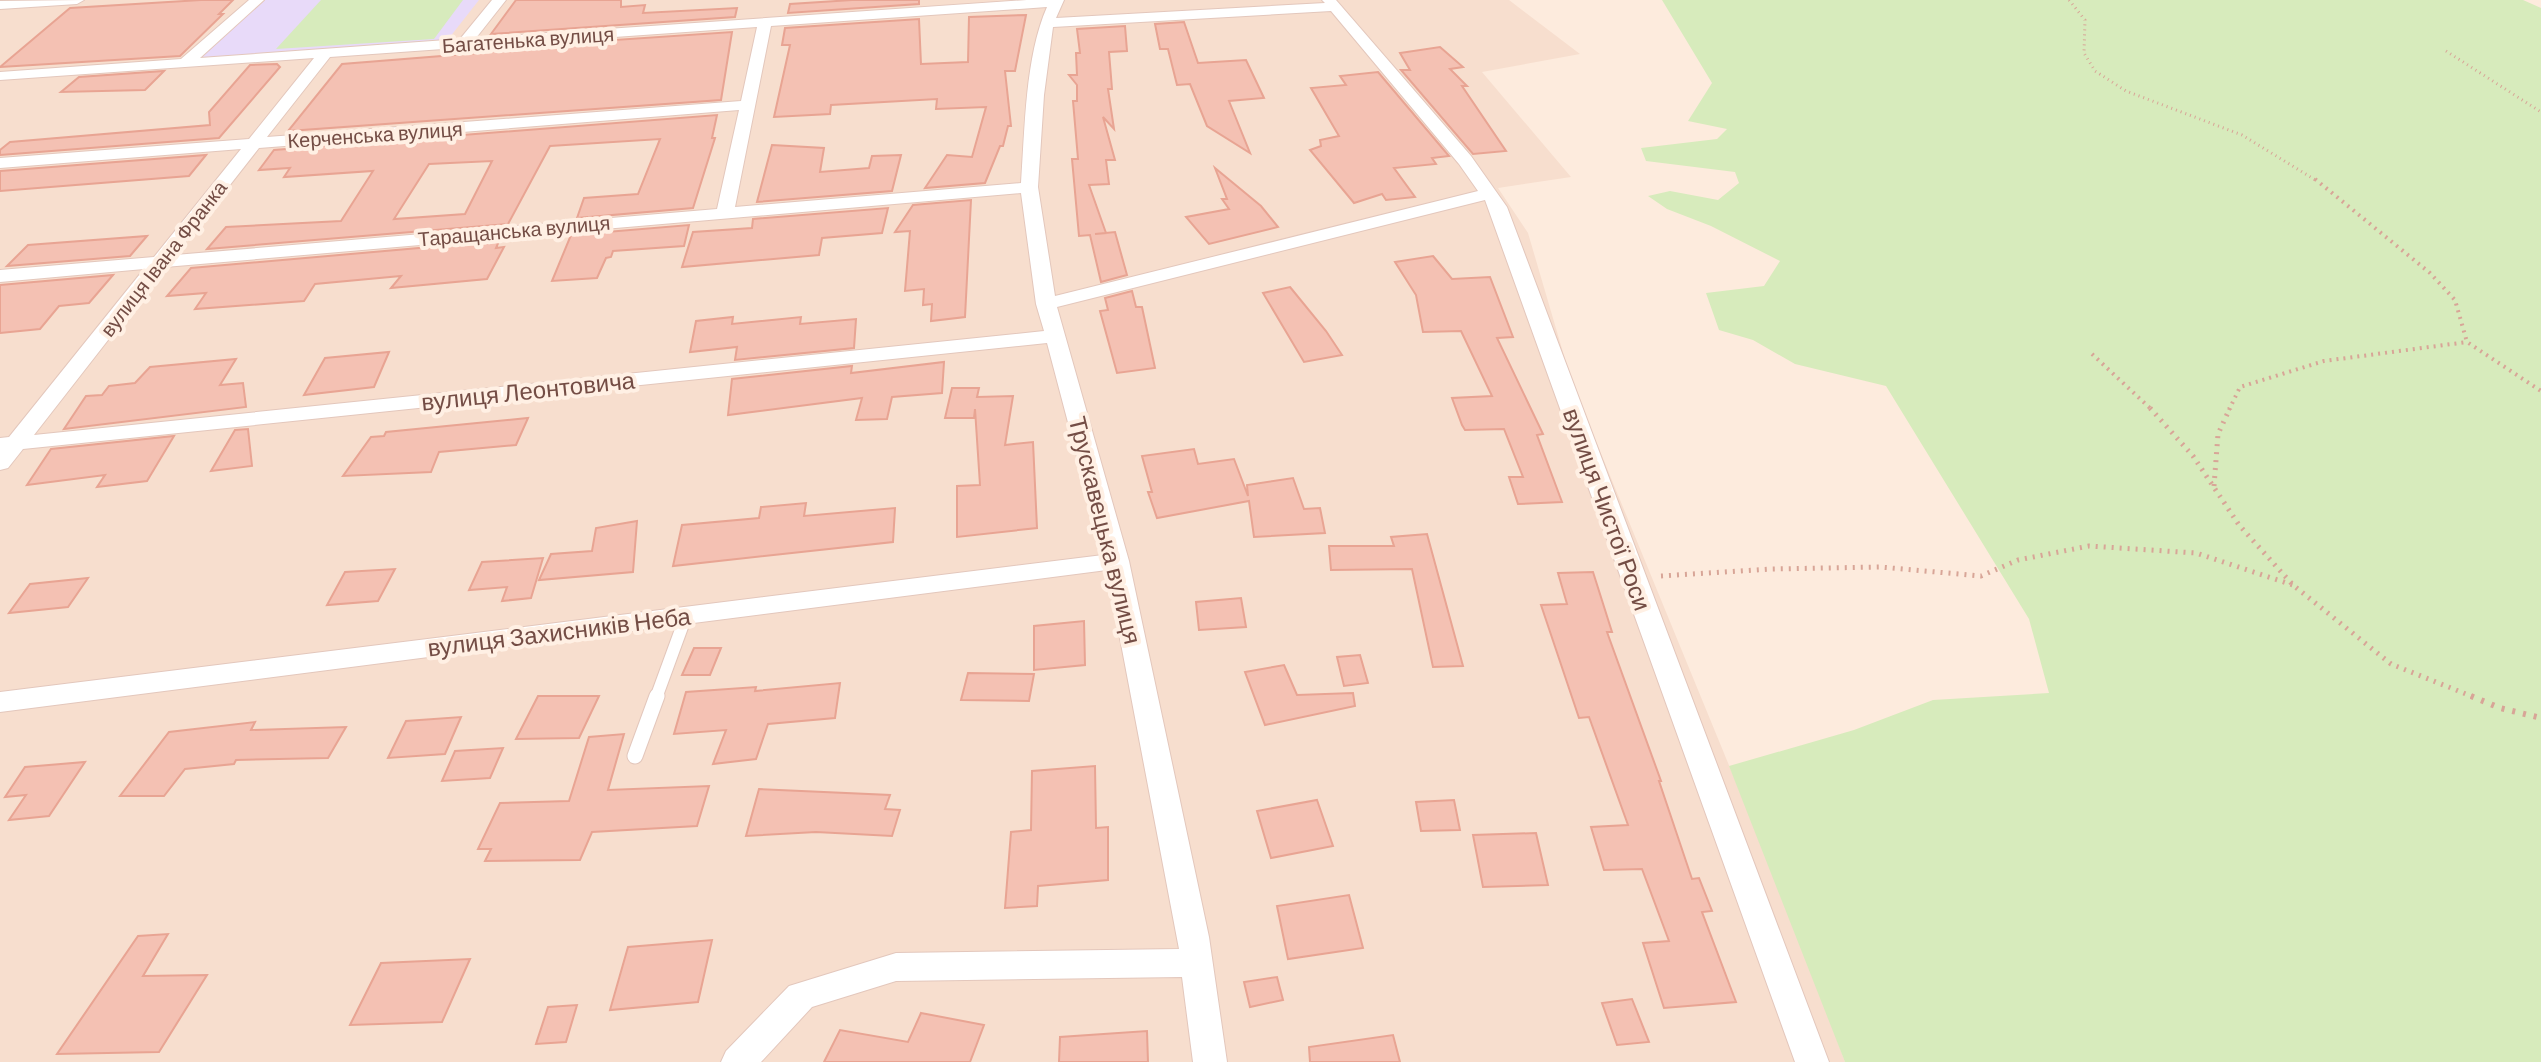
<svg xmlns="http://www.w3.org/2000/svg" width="2541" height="1062" font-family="Barlow,sans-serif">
  <rect width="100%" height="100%" fill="#fdebdd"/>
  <!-- residential -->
  <path fill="#f7dece" d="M0 0H1509L1580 54 1482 72 1571 177 1498 188 1528 233 1572 383 1797 931 1845 1062H0Z"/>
  <!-- education -->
  <path fill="#e8daf9" d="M265 0H479L446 42 199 59Z"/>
  <!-- green -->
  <g fill="#d7ebbc">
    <path d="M321 0H463L434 39 276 49Z"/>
    <path d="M1662 0H2523L2541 8V1062H1845L1729 766 1854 730 1933 700 2049 693 2029 619 1886 386 1795 364 1753 340 1719 330 1706 293 1764 286 1780 261 1711 226 1667 209 1648 196 1670 191 1718 200 1739 183 1735 172 1646 161 1641 148 1717 139 1727 129 1688 121 1712 83Z"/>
  </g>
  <!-- building -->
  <g fill="#f4c1b3" stroke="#e8a493" stroke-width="2" fill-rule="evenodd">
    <path d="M201 0H233L219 14H223L180 56 0 67 70 8Z"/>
    <path d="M516 0H621V7L645 5 643 13 737 8 735 17 491 34Z"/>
    <path d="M852 0H919V4L788 13 790 4Z"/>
    <path d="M1026 15 1015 71H1005L1011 126H1008L1003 146H1000L985 183 925 188 947 155 972 157 986 107 936 109 937 99 831 105 830 114 774 117 790 45H782L785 28 919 19 921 64 968 62 969 17Z"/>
    <path d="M1184 22 1198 63 1246 60 1264 98 1229 101 1250 153 1207 126 1190 84 1177 85 1168 49H1160L1155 24Z"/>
    <path d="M1125 26 1127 51 1109 52 1112 89H1108L1114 129 1103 117 1115 160H1106L1109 184 1089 185 1106 233 1095 234 1115 232 1127 275 1101 282 1090 235 1079 236 1072 159H1078L1073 101H1077V85L1069 75H1077L1076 53H1080L1077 29Z"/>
    <path d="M732 32 721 100 288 131 342 64 479 53 481 49Z"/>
    <path d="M1440 47 1463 67 1450 69 1467 86H1462L1506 151 1473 154 1401 70H1410L1400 53Z"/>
    <path d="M277 64 280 67 219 138 0 155V150L10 142 210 125 209 112 250 65Z"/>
    <path d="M164 71 145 90 61 92 79 77Z"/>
    <path d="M1378 72 1449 156 1432 158 1436 164 1394 168 1415 197 1386 200 1382 194 1354 203 1310 150 1321 146 1320 140 1339 136 1311 88 1346 85 1340 76Z"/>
    <path d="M717 115 712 138H715L693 208 577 218 584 198 638 194 660 139 550 146 508 224 207 249 226 227 341 221 373 171 284 177 290 168 259 170 274 150ZM492 161 465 214 394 219 429 164Z"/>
    <path d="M772 145 824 148 820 172 869 168 872 156 901 155 892 191 757 202Z"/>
    <path d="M206 155 189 176 0 191V171Z"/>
    <path d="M1215 168 1261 206 1278 227 1209 244 1186 217 1229 209 1222 199H1227Z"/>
    <path d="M971 200 965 317 931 321 932 304 923 305 924 289 905 291 910 231 895 232 913 205Z"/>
    <path d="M888 208 882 233 822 238 819 255 682 267 693 232 752 228 753 219Z"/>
    <path d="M689 225 684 246 613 251 611 257 606 258 597 278 552 281 571 235Z"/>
    <path d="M147 236 130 256 7 266 28 245Z"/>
    <path d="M499 241 496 248 504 247 487 279 391 288 401 276 315 284 304 301 195 309 206 293 167 296 191 268Z"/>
    <path d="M1433 256 1452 279 1490 277 1513 337 1497 338 1543 434 1537 435 1562 502 1518 504 1509 477H1523L1504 429 1465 430 1462 425 1452 398 1492 396 1461 331 1423 332 1416 295 1395 262Z"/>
    <path d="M113 275 89 303 59 306 40 329 0 333V285Z"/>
    <path d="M1290 287 1326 331 1342 355 1304 362 1263 293Z"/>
    <path d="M1132 291 1136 307H1142L1155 368 1117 373 1100 311 1108 310 1105 298Z"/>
    <path d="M733 317 732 324 801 317 800 324 856 319 854 348 735 360 737 347 690 352 696 321Z"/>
    <path d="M389 352 374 387 304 395 325 358Z"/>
    <path d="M236 359 220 385 243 383 246 407 64 429 86 396 102 395 109 386 135 383 150 367Z"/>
    <path d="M944 362 942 393 892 397 887 419 856 420 862 398 728 415 732 379 852 366 851 373Z"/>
    <path d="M952 388H979L977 397 1013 396 1005 445 1033 442 1037 528 957 537V486L980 485 975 409 974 418H945Z"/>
    <path d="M528 418 516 445 439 452 431 472 343 476 371 437 384 436 386 432Z"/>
    <path d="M248 429 252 466 211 471 235 430Z"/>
    <path d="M174 436 147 481 97 487 105 475 27 485 51 449Z"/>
    <path d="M1194 449 1198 464 1234 459 1248 496 1247 485 1293 478 1304 509 1320 508 1325 533 1254 537 1249 501 1157 518 1148 492H1152L1142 456Z"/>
    <path d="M806 503 804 516 895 508 893 542 673 566 682 525 759 518 761 507Z"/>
    <path d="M637 521 633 572 539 580 551 554 592 551 596 528Z"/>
    <path d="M1427 534 1463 666 1433 667 1412 569 1331 570 1329 546H1394L1391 537Z"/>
    <path d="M543 558 531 598 502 601 507 587 469 590 482 562Z"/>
    <path d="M395 569 378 601 327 605 345 572Z"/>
    <path d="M1593 572 1612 632H1607L1661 781H1659L1692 879 1699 878 1712 911 1702 912 1736 1002 1664 1008 1643 943 1669 941 1642 869 1604 870 1591 827 1628 825 1589 717 1579 718 1541 605 1567 604 1558 573Z"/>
    <path d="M88 578 68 607 9 613 30 584Z"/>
    <path d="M1241 598 1246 627 1199 630 1196 602Z"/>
    <path d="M1084 621 1085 665 1034 670V626Z"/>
    <path d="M694 648H721L710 675H682Z"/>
    <path d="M1360 655 1368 683 1344 686 1337 657Z"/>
    <path d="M1284 665 1297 695 1353 693 1355 706 1265 725 1245 672Z"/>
    <path d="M968 673 1034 674 1029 701 961 700Z"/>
    <path d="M840 683 835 718 768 724 756 759 713 764 726 730 674 734 686 692 756 687 755 691Z"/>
    <path d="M538 696H599L579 738 516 739Z"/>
    <path d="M461 717 445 754 388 758 406 721Z"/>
    <path d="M255 722 251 730 346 727 328 758 236 760 234 764 185 769 164 796H120L169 732Z"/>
    <path d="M624 734 608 790 709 786 697 826 592 832 580 860 485 861 491 849H478L500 803 569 801 589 737Z"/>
    <path d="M503 748 490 778 442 781 455 751Z"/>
    <path d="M85 762 49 816 9 820 26 795 5 797 25 767Z"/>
    <path d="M1095 766 1096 828 1108 827V880L1038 886 1037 906 1005 908 1011 832 1031 830 1032 771Z"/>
    <path d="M759 789 890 795 885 809 900 810 892 836 816 832 746 836Z"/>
    <path d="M1317 800 1333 846 1271 858 1257 811Z"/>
    <path d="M1454 800 1460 830 1421 831 1416 802Z"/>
    <path d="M1536 833 1548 885 1483 887 1473 835Z"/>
    <path d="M1349 895 1363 948 1288 959 1277 906Z"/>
    <path d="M168 934 143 976 207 975 159 1052 57 1054 138 936Z"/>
    <path d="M712 940 698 1002 610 1010 628 947Z"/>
    <path d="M470 959 442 1022 350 1025 381 963Z"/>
    <path d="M1277 977 1283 1000 1250 1007 1244 982Z"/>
    <path d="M1632 999 1649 1042 1617 1045 1602 1003Z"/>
    <path d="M577 1005 566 1042 536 1044 548 1007Z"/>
    <path d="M921 1013 984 1025 970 1062H824L840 1030 908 1042Z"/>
    <path d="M1147 1031 1148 1062H1059L1060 1037Z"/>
    <path d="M1393 1035 1400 1062H1310L1309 1047Z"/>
  </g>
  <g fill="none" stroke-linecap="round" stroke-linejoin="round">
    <defs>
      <path id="service-far1" d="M656 698 686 616"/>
      <path id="service" d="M635 756 657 696"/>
      <g id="minor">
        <path d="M84 0 77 4 0 9V1Z"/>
        <path d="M249 0H264L200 58 460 39 492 0H506L476 38 1027 0H1064L1056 18 1325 3 1322 0H1336L1471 156 1507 207 1829 1062H1795L1485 200 1057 307 1129 561 1209 937 1227 1062H1193L1182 977 896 981 812 1007 761 1062H721L726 1051 789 986 896 953 1179 949 1107 570 0 712V692L1103 555 1047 343 23 449 8 468 0 470V438L9 437 144 269 0 282V270L154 257 241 149 0 168V158L249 139 314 58 0 80V72L181 59ZM1047 7C1025 57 1025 128 1021 183L735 207 771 26ZM1331 11 1459 164 1478 191 1055 296 1038 187 1044 95 1053 27ZM757 27 741 101 267 137 330 57ZM739 110 717 209 175 255 259 148ZM1021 193 1036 304 1044 331 34 435 165 267Z"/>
      </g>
    </defs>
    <!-- service-far1 casing -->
    <use href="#service-far1" stroke="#e3c7bc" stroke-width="14"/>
    <!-- service casing -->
    <use href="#service" stroke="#e3c7bc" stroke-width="17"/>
    <!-- minor casing -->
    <use href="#minor" stroke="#e3c7bc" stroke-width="2"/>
    <!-- path-far3 -->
    <g stroke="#d8a597" stroke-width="3" stroke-dasharray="1 4" stroke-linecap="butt">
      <path d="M2069 0 2085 20 2084 53 2095 71 2126 91 2242 135 2317 181"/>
      <path d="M2446 51 2541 112"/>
    </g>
    <!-- path-far2 -->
    <g stroke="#d8a597" stroke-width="4" stroke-dasharray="2 5" stroke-linecap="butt">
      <path d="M2315 179 2430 273 2455 300 2467 342 2541 391"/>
      <path d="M2092 354 2152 410"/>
      <path d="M2229 410 2240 387 2324 361 2467 342"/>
    </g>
    <!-- path-far1 -->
    <g stroke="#d8a597" stroke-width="5" stroke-dasharray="2 6" stroke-linecap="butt">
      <path d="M2150 408 2193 456 2239 525 2293 585 2391 664 2476 698"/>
      <path d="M2214 486 2218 434 2230 408"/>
      <path d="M1661 576 1772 569 1880 567 1981 576 2018 560 2089 546 2196 553 2293 585"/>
    </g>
    <!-- path -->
    <path stroke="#d8a597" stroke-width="6" stroke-dasharray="3 8" stroke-linecap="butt" d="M2471 696 2500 708 2541 718"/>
    <!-- service-far1 -->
    <use href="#service-far1" stroke="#fff" stroke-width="12"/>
    <!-- service -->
    <use href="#service" stroke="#fff" stroke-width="15"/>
    <!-- minor -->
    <use href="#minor" fill="#fff" fill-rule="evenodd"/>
  </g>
  <g text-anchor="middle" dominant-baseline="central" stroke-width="8" stroke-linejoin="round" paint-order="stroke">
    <!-- far-street labels -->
    <g font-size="20" fill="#744d45" stroke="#fff0e4">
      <text transform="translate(528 39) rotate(-4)">Багатенька вулиця</text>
      <text transform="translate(375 134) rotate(-4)">Керченська вулиця</text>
      <text transform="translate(514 230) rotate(-5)">Таращанська вулиця</text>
      <text transform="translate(163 258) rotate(-52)">вулиця Івана Франка</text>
    </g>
    <!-- street labels -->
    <g font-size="24" fill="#744d45" stroke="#fff0e4">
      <text transform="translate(528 390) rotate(-6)">вулиця Леонтовича</text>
      <text transform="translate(1608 509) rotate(70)">вулиця Чистої Роси</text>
      <text transform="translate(1106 530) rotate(76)">Трускавецька вулиця</text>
      <text transform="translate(559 631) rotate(-7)">вулиця Захисників Неба</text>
    </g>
  </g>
</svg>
